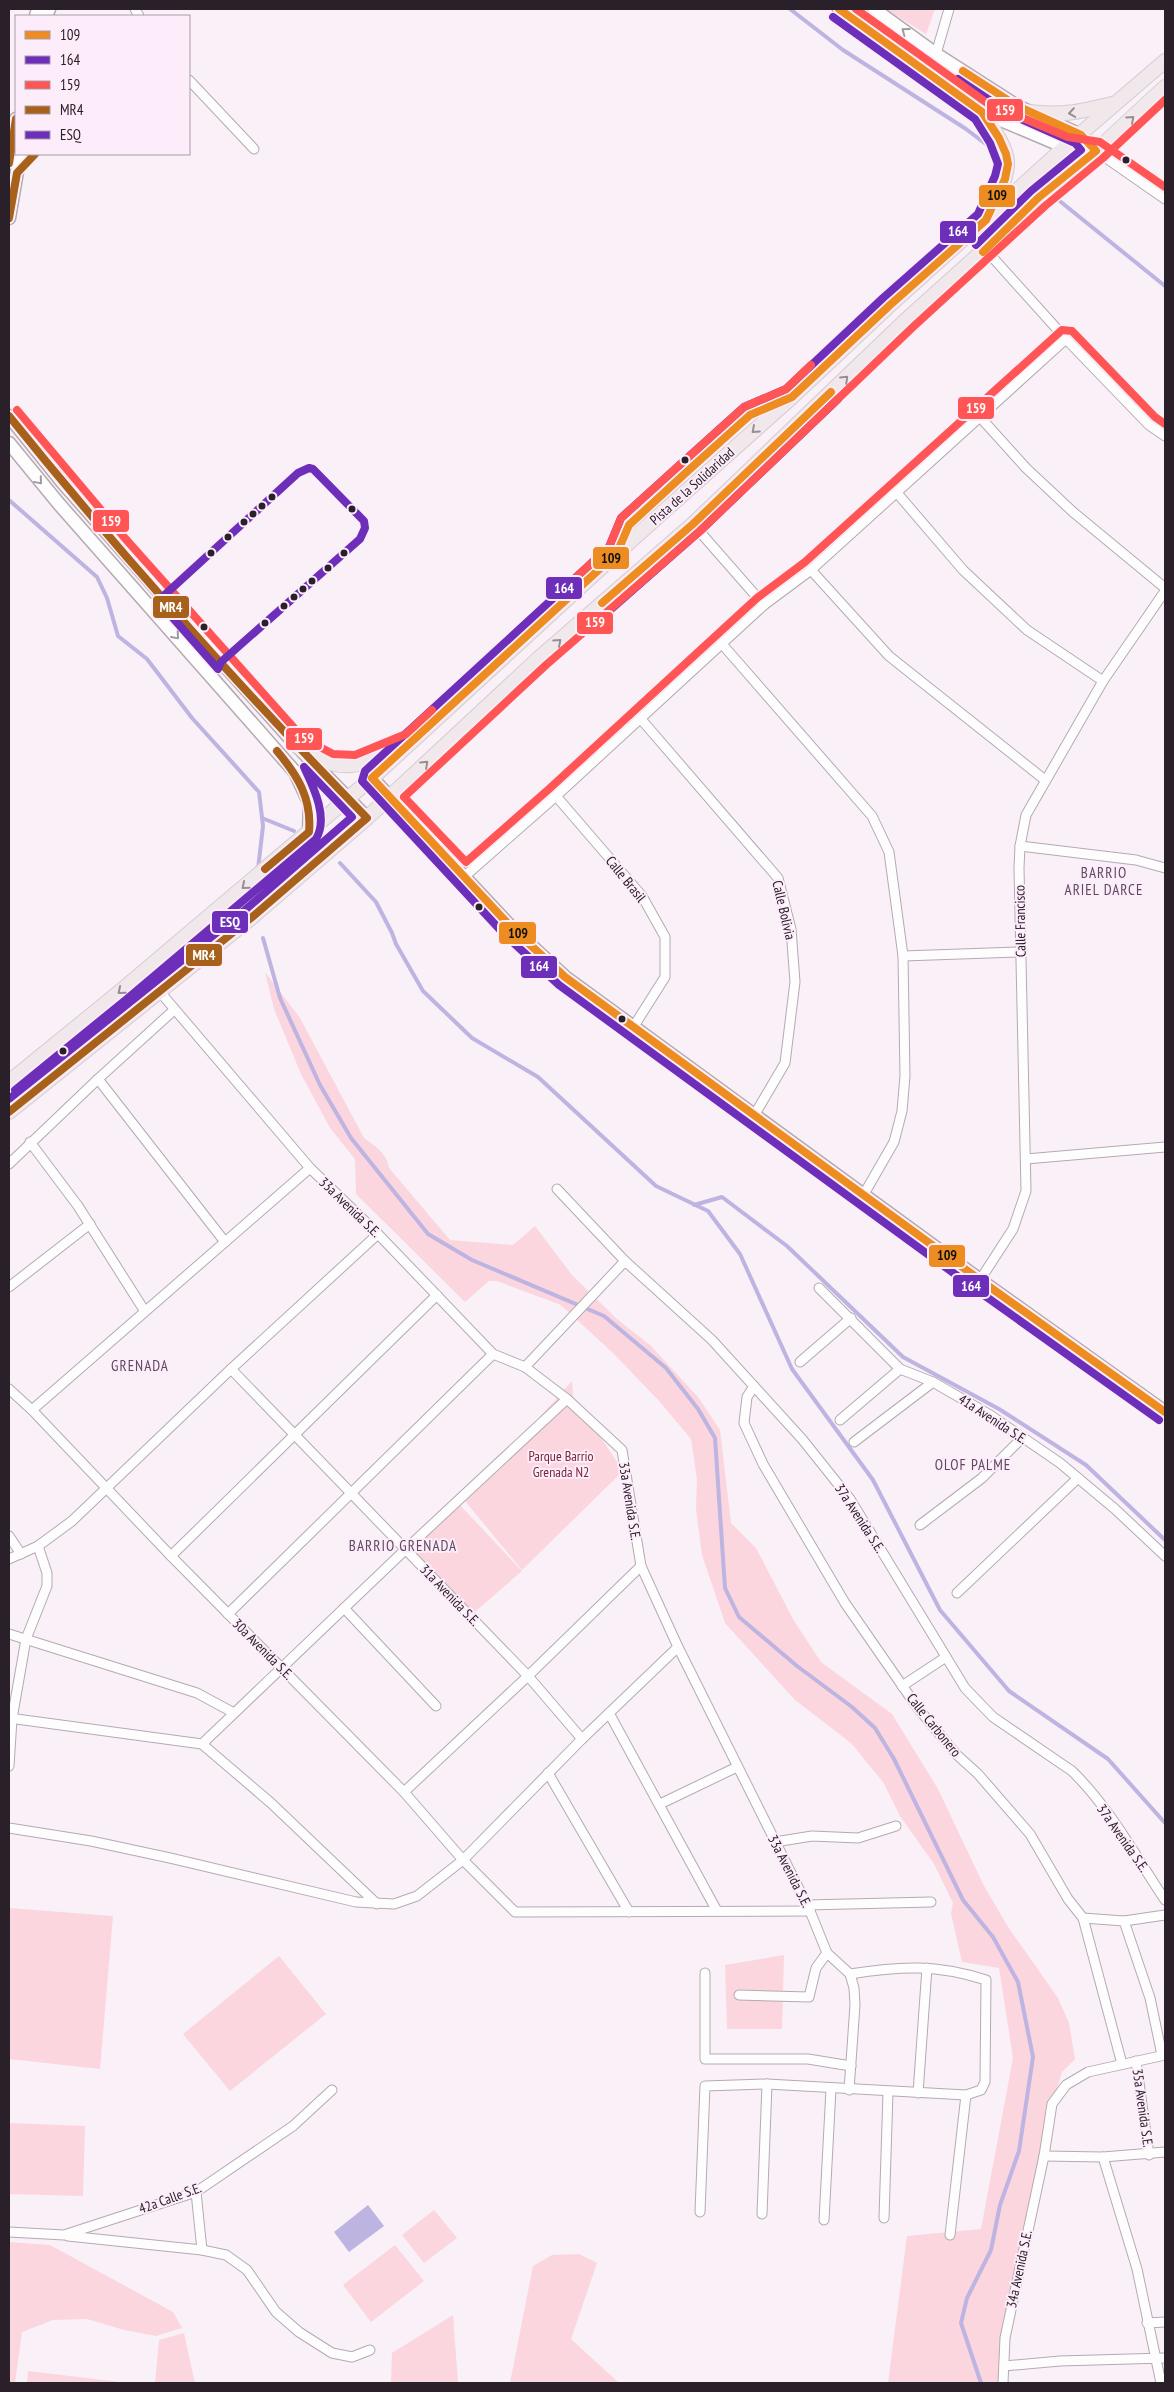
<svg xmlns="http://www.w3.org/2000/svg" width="1174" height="2392" font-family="'PT Sans Narrow',sans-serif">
  <rect width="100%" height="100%" fill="#faf0f8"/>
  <!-- green -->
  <g fill="#fbd6de">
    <path d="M886 9H935L926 34Z"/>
    <path d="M265 972 300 1018 364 1138C375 1146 387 1153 389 1168L450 1240 513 1245 535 1226 572 1275 617 1319 651 1346 698 1397 720 1430 731 1523 756 1548 794 1621 821 1662 892 1714 938 1789 983 1884 1008 1927 1058 1998 1069 2023 1075 2059 1062 2072 1050 2111 1005 2338 1003 2383H888L907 2236 981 2229 1013 2058 999 1968 962 1962 951 1913 953 1903 934 1864 900 1816 883 1782 851 1743 795 1700 725 1623 702 1555 696 1509 697 1480 691 1439 660 1402 614 1354 561 1305 497 1281H489L465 1302 356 1194 355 1159 330 1128 301 1074 274 1009Z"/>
    <path d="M572 1381 573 1396 623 1471 522 1570 465 1501Z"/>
    <path d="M457 1502 522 1571 470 1616 406 1549Z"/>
    <path d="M9 1908 113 1916 100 2069 9 2059Z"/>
    <path d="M784 1955 782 2029H727L725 1965Z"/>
    <path d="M279 1956 326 2014 230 2091 183 2034Z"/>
    <path d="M9 2123 85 2126 83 2196 9 2194Z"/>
    <path d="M434 2210 457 2238 424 2263 402 2235Z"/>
    <path d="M9 2242 50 2245 173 2312 182 2328 156 2336 124 2330 87 2319 53 2320 22 2332 15 2383H9Z"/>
    <path d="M395 2245 424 2281 371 2322 343 2285Z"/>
    <path d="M579 2254 597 2263 571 2339 619 2383H510L533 2266 552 2255Z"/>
    <path d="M453 2315 458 2383H391L392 2353Z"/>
    <path d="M184 2333 195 2383H155L159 2340Z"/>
    <path d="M28 2371 128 2383H27Z"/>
  </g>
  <!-- water -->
  <path fill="#bdb4e1" d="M368 2205 384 2226 349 2252 334 2232Z"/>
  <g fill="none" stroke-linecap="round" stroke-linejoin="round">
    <!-- stream -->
    <g stroke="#bdb4e1" stroke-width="4">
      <path d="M790 9 843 50 966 129 999 154"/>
      <path d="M1056 198 1165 286"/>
      <path d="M9 500 97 577 107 598 118 636 147 659 192 718 259 792 263 826 258 869"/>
      <path d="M262 818 294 831"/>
      <path d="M340 863 376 902 392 933 396 944 423 991 472 1038 538 1077 656 1186 708 1211 740 1254 792 1369 873 1480 940 1610 1009 1691 1108 1759 1165 1823"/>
      <path d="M258 894V897"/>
      <path d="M263 938 280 998 320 1085 351 1138 428 1234 472 1260 604 1316 666 1368 698 1409 715 1438 725 1588 739 1617 797 1666 852 1707 875 1728 894 1759 963 1900 993 1937 1018 1982 1033 2057 1019 2151 1000 2205 991 2250 967 2298 961 2323 981 2383"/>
      <path d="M694 1205 722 1197 787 1246 903 1357 999 1409 1086 1465 1165 1540"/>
    </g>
    <defs>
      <g id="street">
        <path d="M135 9 139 16"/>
        <path d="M927 74 936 54 949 9"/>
        <path d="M189 80 254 149"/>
        <path d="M1096 151 1165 199"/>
        <path d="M985 249 1066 339 1149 425 1165 436"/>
        <path d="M980 417 1026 468 1073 512 1165 588"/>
        <path d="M897 493 963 570 1027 630 1103 681"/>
        <path d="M693 524 764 605"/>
        <path d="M811 570 889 656 1045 780"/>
        <path d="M722 644 872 816 889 852 903 956 905 1076 902 1111 894 1142 864 1194"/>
        <path d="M640 718 778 878 791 929 795 982 785 1063 755 1114"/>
        <path d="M556 796 642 896 665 937V977L634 1026"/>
        <path d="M1020 846 1136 860 1165 868"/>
        <path d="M465 876 556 796 764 605 811 570 1066 339"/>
        <path d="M903 956 1021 952"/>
        <path d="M143 972 310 1168 378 1234 493 1354 525 1367 567 1399 622 1450 641 1566 678 1647 810 1911 827 1953 850 1974 854 1988 855 2005 849 2090"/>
        <path d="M98 1079 225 1242"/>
        <path d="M30 1142 78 1206 144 1310"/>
        <path d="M1026 1159 1165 1147"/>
        <path d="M9 1164 98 1079 174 1010"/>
        <path d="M557 1189 625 1261"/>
        <path d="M980 1280 1013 1229 1026 1191 1019 868 1020 846 1026 815 1103 681 1165 591"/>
        <path d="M9 1287 90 1224"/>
        <path d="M819 1288 900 1369 933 1382 990 1415 1060 1463 1115 1509 1165 1556"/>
        <path d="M800 1362 851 1318"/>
        <path d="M525 1367 625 1261 712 1340 802 1439 850 1499 965 1688 993 1717 1072 1771C1110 1808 1136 1857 1165 1900"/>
        <path d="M231 1369 528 1676 582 1739"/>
        <path d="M754 1386 747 1397 744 1423 763 1464 845 1603 917 1707 956 1754 978 1774 1030 1834 1068 1899 1083 1918 1122 2064"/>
        <path d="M9 1389 32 1410 171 1556 404 1792 463 1860 515 1912 810 1911"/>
        <path d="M32 1410 310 1168"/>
        <path d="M840 1420 900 1369"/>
        <path d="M854 1442 933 1382"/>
        <path d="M920 1525 982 1478 1023 1437"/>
        <path d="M9 1536 21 1554"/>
        <path d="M171 1556 437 1295"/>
        <path d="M9 1559 38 1546 72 1521 231 1369 378 1234"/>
        <path d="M957 1593 1078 1478"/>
        <path d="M344 1608 436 1706"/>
        <path d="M228 1614 493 1354"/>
        <path d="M9 1634 197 1693 234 1713"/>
        <path d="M902 1686 946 1657"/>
        <path d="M609 1713 717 1911"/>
        <path d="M9 1718 202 1744 406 1549 567 1399"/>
        <path d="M202 1744 271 1803 377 1904"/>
        <path d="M9 1766 12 1719 26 1639 47 1586V1573L38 1546"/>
        <path d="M548 1773 629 1912"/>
        <path d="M404 1792 528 1676 641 1566"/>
        <path d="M660 1804 737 1767"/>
        <path d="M9 1828 91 1841 170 1858 356 1902 394 1904 417 1896 463 1860 582 1739 678 1647"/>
        <path d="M775 1842 812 1836 858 1838 896 1826"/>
        <path d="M807 1905 931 1902"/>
        <path d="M1083 1918 1124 1921 1165 1915"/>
        <path d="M1124 1921 1150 1998 1162 2055"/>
        <path d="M705 1973V2059H808L851 2066"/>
        <path d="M739 1995 809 1997 816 1968 827 1953"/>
        <path d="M1136 2061 1149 2155"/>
        <path d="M918 2093 927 1968"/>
        <path d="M1044 2156 1103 2157 1165 2152"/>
        <path d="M1103 2157 1137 2269 1161 2383"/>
        <path d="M196 2192 202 2250"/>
        <path d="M700 2212 705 2086 767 2084 966 2095 981 2090 985 2082 986 1980C937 1964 900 1966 850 1974"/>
        <path d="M762 2214 767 2084"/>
        <path d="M884 2218 888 2092"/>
        <path d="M824 2220 831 2089"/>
        <path d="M9 2232 64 2235 196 2192 293 2126 332 2090"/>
        <path d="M950 2235 966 2095"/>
        <path d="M68 2236 202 2250 226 2255 247 2270 276 2312 299 2332 332 2353 352 2357 370 2350"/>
        <path d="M1147 2323 1165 2322"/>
        <path d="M1004 2366 1060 2361 1165 2358"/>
        <path d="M1003 2383 1005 2338 1044 2156 1052 2104 1066 2085 1088 2072 1165 2055"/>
      </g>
      <g id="secondary">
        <path d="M839 9 982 112 1065 147 1096 151"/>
        <path d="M874 9 936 54 1017 106 1081 135 1096 151"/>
        <path d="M36 16 38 9"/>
        <path d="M46 16 49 9"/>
        <path d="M9 163 16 119"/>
        <path d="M9 218 20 154"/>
        <path d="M9 416 63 483 200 638 297 746 367 818"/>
        <path d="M9 443 59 504 295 772 310 804 309 832"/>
        <path d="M372 778 511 927 565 977 980 1280 1165 1412"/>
      </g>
      <g id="primary">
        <path d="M982 112C1014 160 1014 161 990 212"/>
        <path d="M1028 112C1063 116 1079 112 1112 104"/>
        <path d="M297 746C337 772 353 770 396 750"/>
        <path d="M9 1082 122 990 372 778 617 553 792 397 890 305 1065 147 1165 61"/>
        <path d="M9 1112 251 918 367 818 539 658 693 524 906 320 985 249 1038 198 1096 151 1165 87"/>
      </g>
    </defs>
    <!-- street casing -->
    <use href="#street" stroke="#b4aab2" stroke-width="11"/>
    <!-- secondary casing -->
    <use href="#secondary" stroke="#b4aab2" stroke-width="15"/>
    <!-- primary casing -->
    <use href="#primary" stroke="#d3cdd2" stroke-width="16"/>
    <!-- street -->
    <use href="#street" stroke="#fefdfe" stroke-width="9"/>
    <!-- secondary -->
    <use href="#secondary" stroke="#fefdfe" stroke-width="12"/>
    <!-- primary -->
    <use href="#primary" stroke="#f1e8ec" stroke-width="14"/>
    <defs>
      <g id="bus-1">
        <path d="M839 9 982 112 999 138 1006 154 1008 164 1005 179 986 220 890 305 792 397 750 415 691 468 629 525 617 553 372 778 511 927 565 977 980 1280 1165 1412"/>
        <path d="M963 71 1017 106 1081 135 1096 151 1038 198 983 252"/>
        <path d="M602 603 693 524 831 392"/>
      </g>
      <g id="bus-2">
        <path d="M833 17 975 119 990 143 998 164 995 176 978 214 883 298 786 389 744 407 684 461 621 518 609 547 365 771 362 781 504 934 559 985 974 1288 1159 1420"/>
        <path d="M958 79 1012 115 1075 143 1081 150 1031 191 976 245"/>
        <path d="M609 611 700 531 838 399"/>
      </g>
      <g id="bus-3">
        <path d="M856 9 987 103 1068 137 1100 142 1165 187"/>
        <path d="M1165 100 1103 158 1045 206 913 327 700 531 546 665 404 797 466 862 549 789 757 598 805 562 1062 330 1072 331 1155 417 1165 424"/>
        <path d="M17 410 123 536 303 738 333 754 355 755 406 734 432 710"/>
        <path d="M573 580 609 547 621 518 684 461 744 407 786 389 811 365"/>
      </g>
      <g id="bus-4">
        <path d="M9 163 16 119"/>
        <path d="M9 218 17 173 35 154"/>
        <path d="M9 416C121 555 242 690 367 818L251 918 9 1112"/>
        <path d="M265 869 309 832C312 799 298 776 277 751"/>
      </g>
      <g id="bus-5">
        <path d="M309 468 313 469 364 521 365 528 360 539 221 662 218 669 158 601 298 473Z"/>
        <path d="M9 1099 245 910 352 817 304 767C313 786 329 818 316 839L128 998 15 1090"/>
      </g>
    </defs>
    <!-- bus-1 casing -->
    <use href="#bus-1" stroke="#fdedfb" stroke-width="11"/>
    <!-- bus-2 casing -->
    <use href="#bus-2" stroke="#fdedfb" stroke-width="11"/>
    <!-- bus-3 casing -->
    <use href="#bus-3" stroke="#fdedfb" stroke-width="11"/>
    <!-- bus-4 casing -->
    <use href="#bus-4" stroke="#fdedfb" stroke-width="11"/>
    <!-- bus-5 casing -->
    <use href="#bus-5" stroke="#fdedfb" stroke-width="11"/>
    <!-- bus-1 -->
    <use href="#bus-1" stroke="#ed8c20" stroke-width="8"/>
    <!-- bus-2 -->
    <use href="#bus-2" stroke="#6d2fba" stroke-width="8"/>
    <!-- bus-3 -->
    <use href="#bus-3" stroke="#f55" stroke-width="8"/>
    <!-- bus-4 -->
    <use href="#bus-4" stroke="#a8611a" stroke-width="8"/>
    <!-- bus-5 -->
    <use href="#bus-5" stroke="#6d2fba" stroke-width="8"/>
  </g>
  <!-- one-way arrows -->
  <defs><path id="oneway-chevron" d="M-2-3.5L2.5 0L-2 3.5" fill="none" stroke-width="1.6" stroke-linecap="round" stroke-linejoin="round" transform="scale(1.25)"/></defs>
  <g stroke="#9f9a9e">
    <use href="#oneway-chevron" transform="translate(905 31) rotate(-144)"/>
    <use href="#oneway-chevron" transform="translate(39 481) rotate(50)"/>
    <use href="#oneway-chevron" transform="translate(176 636) rotate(49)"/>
  </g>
  <g stroke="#978e94">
    <use href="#oneway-chevron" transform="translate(1072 113) rotate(172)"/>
    <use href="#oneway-chevron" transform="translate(1131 119) rotate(-42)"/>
    <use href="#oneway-chevron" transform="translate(845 379) rotate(-44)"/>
    <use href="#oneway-chevron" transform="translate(755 430) rotate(138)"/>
    <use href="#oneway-chevron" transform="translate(558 642) rotate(-42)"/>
    <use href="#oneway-chevron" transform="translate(425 764) rotate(-43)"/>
    <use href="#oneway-chevron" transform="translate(245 886) rotate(140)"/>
    <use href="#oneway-chevron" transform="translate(121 991) rotate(140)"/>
  </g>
  <!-- markers -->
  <g fill="#2a2029" stroke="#fdedfb" stroke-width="2">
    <circle cx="1126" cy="160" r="4.5"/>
    <circle cx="685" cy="460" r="4.5"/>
    <circle cx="272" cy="497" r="4.5"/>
    <circle cx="262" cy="506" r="4.5"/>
    <circle cx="352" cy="509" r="4.5"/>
    <circle cx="253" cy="514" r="4.5"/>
    <circle cx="244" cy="522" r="4.5"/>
    <circle cx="228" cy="537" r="4.5"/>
    <circle cx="211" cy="553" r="4.5"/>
    <circle cx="344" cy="553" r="4.5"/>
    <circle cx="328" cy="568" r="4.5"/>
    <circle cx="312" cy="581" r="4.5"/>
    <circle cx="303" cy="589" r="4.5"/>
    <circle cx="294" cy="597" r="4.5"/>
    <circle cx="284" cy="606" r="4.5"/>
    <circle cx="265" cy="623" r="4.5"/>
    <circle cx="204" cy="627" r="4.5"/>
    <circle cx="479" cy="907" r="4.5"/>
    <circle cx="622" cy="1019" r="4.5"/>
    <circle cx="63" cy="1051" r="4.5"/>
  </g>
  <g text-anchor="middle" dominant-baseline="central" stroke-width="4" stroke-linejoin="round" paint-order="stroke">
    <!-- street labels -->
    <g font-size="14" fill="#2a2029" stroke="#fdedfb">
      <text transform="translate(692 486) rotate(-42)">Pista de la Solidaridad</text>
      <text transform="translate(626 879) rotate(51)">Calle Brasil</text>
      <text transform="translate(784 910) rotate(77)">Calle Bolivia</text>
      <text transform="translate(1020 921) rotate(-91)">Calle Francisco</text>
      <text transform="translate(350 1207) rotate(44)">33a Avenida S.E.</text>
      <text transform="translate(993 1419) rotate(33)">41a Avenida S.E.</text>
      <text transform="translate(630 1501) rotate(81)">33a Avenida S.E.</text>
      <text transform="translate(860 1518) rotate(57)">37a Avenida S.E.</text>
      <text transform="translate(450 1595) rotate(46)">31a Avenida S.E.</text>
      <text transform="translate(263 1649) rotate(45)">30a Avenida S.E.</text>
      <text transform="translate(934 1725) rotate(51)">Calle Carbonero</text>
      <text transform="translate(1123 1838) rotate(55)">37a Avenida S.E.</text>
      <text transform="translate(790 1871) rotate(63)">33a Avenida S.E.</text>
      <text transform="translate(1143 2108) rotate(82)">35a Avenida S.E.</text>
      <text transform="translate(170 2198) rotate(-20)">42a Calle S.E.</text>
      <text transform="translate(1019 2269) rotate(-78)">34a Avenida S.E.</text>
    </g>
    <!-- park labels -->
    <g font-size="14" fill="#7b263b" stroke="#fdedfb">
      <text x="561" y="1456">Parque Barrio<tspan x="561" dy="16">Grenada N2</tspan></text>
    </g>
    <!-- neighbourhood labels -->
    <g font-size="15" letter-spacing="1" fill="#5f4a5d" stroke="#fdedfb">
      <text x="1104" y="872">BARRIO<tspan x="1104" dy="17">ARIEL DARCE</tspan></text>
      <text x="140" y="1365">GRENADA</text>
      <text x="973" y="1464">OLOF PALME</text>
      <text x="403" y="1545">BARRIO GRENADA</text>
    </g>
  </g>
  <g stroke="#fdedfb" stroke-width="2">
    <rect x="986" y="98" width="38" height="24" rx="5" fill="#f55"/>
    <rect x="978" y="184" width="38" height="24" rx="5" fill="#ed8c20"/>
    <rect x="939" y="220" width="38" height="24" rx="5" fill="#6d2fba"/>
    <rect x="957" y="396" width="38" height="24" rx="5" fill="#f55"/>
    <rect x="92" y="509" width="38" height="24" rx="5" fill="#f55"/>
    <rect x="592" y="546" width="38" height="24" rx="5" fill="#ed8c20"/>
    <rect x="545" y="576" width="38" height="24" rx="5" fill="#6d2fba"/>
    <rect x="152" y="595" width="38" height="24" rx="5" fill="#a8611a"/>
    <rect x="576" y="611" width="38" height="24" rx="5" fill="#f55"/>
    <rect x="285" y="727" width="38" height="24" rx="5" fill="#f55"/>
    <rect x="211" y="910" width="38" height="24" rx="5" fill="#6d2fba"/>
    <rect x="498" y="921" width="39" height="24" rx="5" fill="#ed8c20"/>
    <rect x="185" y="943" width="38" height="24" rx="5" fill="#a8611a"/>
    <rect x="520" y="955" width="38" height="24" rx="5" fill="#6d2fba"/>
    <rect x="928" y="1244" width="38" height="24" rx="5" fill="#ed8c20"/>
    <rect x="952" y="1274" width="38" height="24" rx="5" fill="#6d2fba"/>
  </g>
  <g font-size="14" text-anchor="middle" font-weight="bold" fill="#fff">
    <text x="1005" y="115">159</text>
    <text x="958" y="236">164</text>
    <text x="976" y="413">159</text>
    <text x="111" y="526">159</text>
    <text x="564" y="593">164</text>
    <text x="171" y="612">MR4</text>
    <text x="595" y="627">159</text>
    <text x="304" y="743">159</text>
    <text x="230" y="927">ESQ</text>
    <text x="204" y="960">MR4</text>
    <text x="539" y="971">164</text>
    <text x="971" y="1291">164</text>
  </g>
  <g font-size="14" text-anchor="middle" font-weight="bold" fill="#111">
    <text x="997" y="200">109</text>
    <text x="611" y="563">109</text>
    <text x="518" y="938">109</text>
    <text x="947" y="1260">109</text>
  </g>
  <!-- border -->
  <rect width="1174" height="2392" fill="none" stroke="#2a2029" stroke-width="20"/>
  <!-- legend -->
  <rect x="15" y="15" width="175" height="140" fill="#fdedfb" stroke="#a99ba7"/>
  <rect x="25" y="31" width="25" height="8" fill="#ed8c20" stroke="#a99ba7"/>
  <text x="60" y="40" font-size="15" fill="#2a2029">109</text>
  <rect x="25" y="56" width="25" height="8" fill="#6d2fba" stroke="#a99ba7"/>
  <text x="60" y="65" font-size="15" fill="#2a2029">164</text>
  <rect x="25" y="81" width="25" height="8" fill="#ff5555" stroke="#a99ba7"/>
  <text x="60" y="90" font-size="15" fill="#2a2029">159</text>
  <rect x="25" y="106" width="25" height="8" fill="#a8611a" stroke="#a99ba7"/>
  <text x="60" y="115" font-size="15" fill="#2a2029">MR4</text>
  <rect x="25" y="131" width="25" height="8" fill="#6d2fba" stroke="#a99ba7"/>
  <text x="60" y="140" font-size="15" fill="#2a2029">ESQ</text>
</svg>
